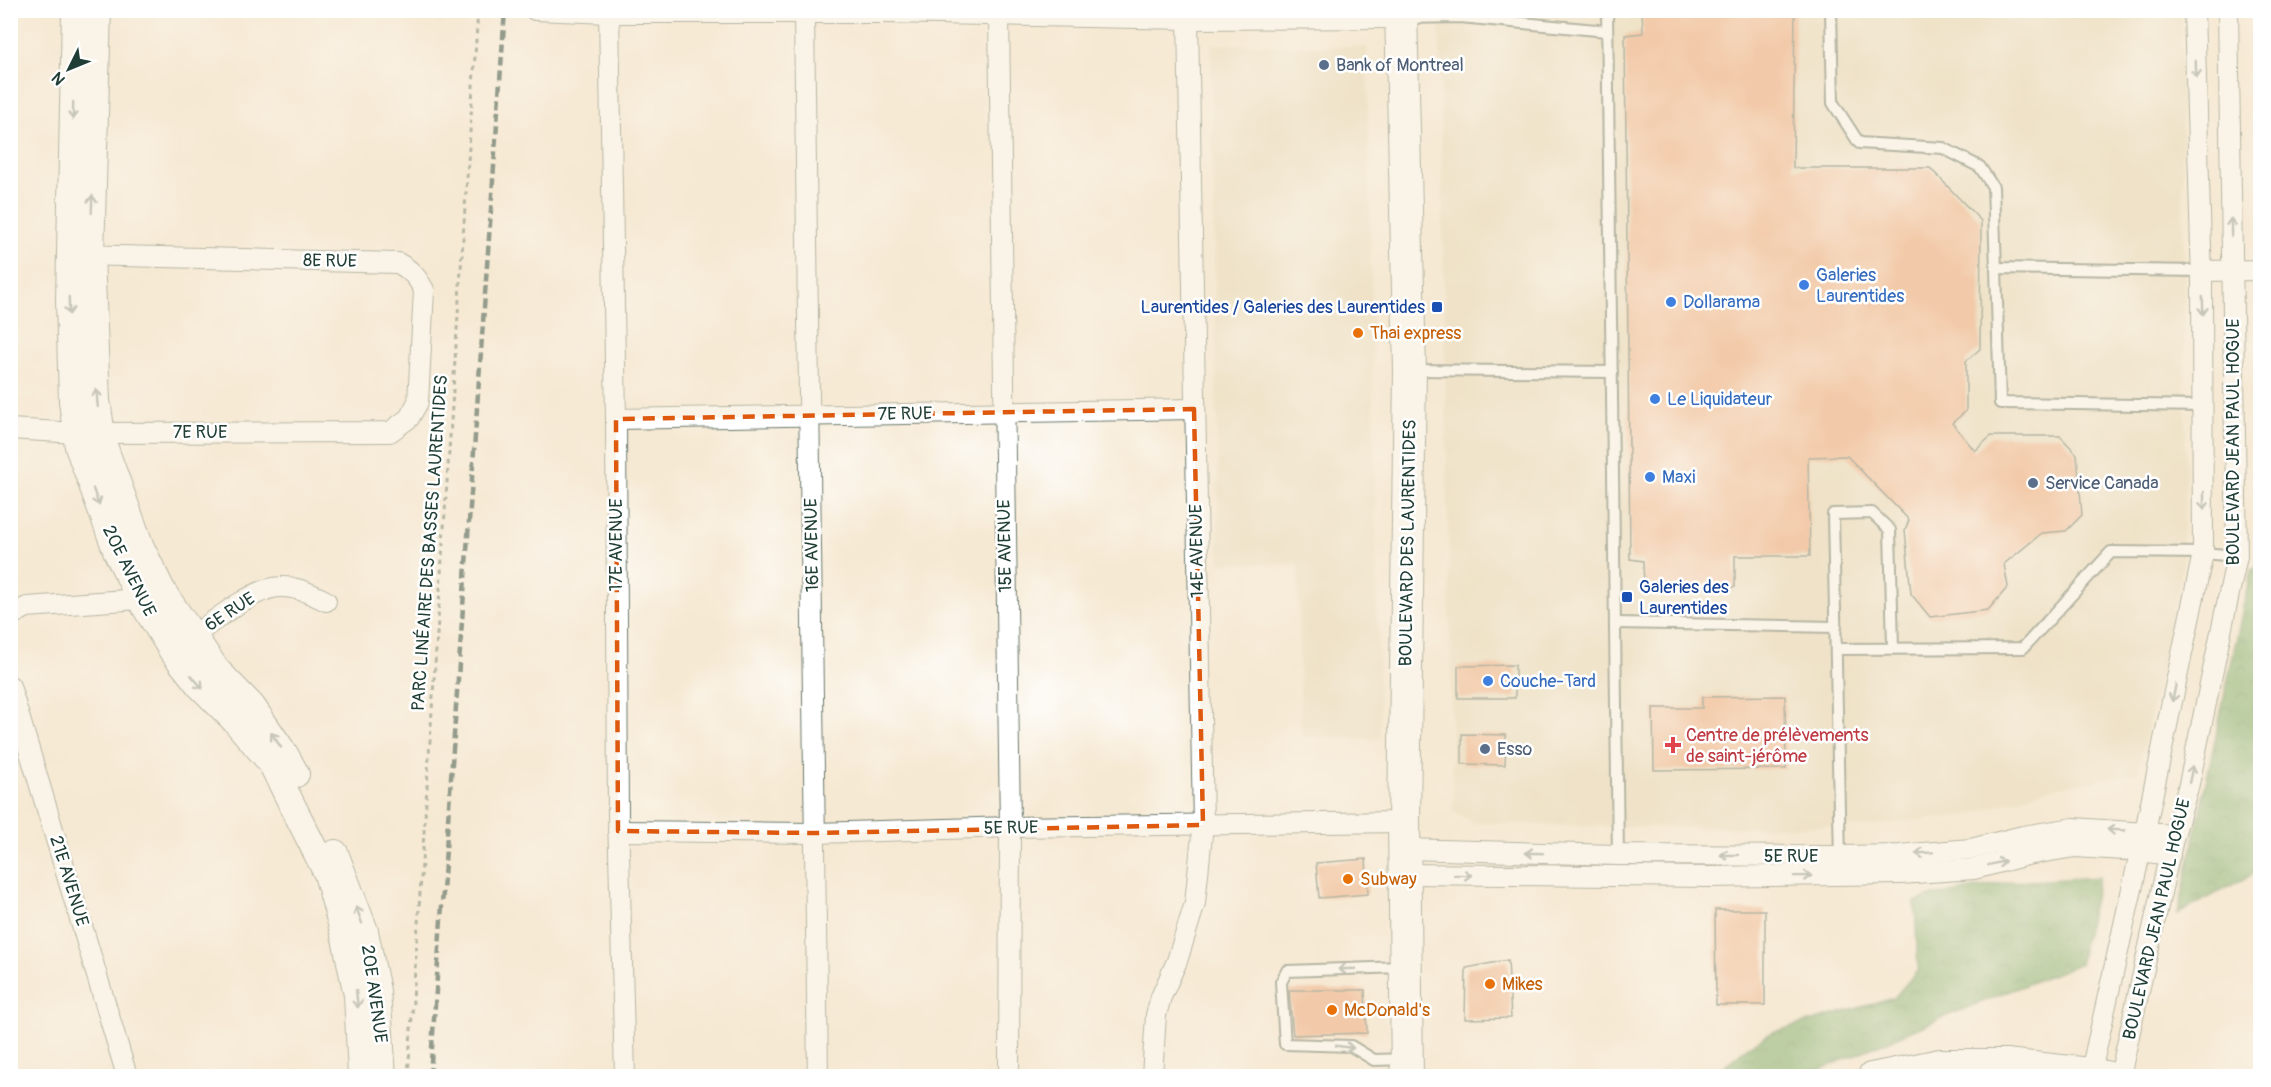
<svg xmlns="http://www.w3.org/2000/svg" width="2271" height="1087" font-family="Pangolin,sans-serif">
  <defs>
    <pattern id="forest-crowns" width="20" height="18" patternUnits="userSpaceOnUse" patternTransform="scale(1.5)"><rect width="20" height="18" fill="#79ae6a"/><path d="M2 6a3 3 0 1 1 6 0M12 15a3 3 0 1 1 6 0" fill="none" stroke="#638f58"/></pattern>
  </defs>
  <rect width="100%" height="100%" fill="#fff"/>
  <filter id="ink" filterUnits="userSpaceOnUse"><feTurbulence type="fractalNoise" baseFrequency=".0167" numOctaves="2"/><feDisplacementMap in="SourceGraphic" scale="12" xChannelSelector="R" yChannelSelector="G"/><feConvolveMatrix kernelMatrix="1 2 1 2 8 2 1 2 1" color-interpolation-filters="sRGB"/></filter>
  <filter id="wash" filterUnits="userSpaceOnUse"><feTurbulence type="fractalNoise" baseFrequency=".008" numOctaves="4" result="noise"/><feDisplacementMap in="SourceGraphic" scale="24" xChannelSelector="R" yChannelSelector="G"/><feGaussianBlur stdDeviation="1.35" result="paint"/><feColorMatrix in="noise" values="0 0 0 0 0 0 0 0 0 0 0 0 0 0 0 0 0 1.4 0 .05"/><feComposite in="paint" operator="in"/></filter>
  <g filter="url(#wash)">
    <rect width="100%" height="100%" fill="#f6e9d3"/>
    <!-- built -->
    <g fill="#e6daba">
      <path d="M1439 11H2181L2186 480 2181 579 2161 675 2137 773 2047 789 1969 815 1867 826 1708 828 1474 823 1453 811Z"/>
      <path d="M1211 44 1367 47 1380 739 1301 736 1298 564 1219 563Z"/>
    </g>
    <!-- forest -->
    <g fill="url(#forest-crowns)" stroke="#4c764f" stroke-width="1.5">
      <path d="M2260 566V870L2178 914 2251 570Z"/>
      <path d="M2099 877 2079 964 1949 1015 1805 1076H1714L1748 1046 1773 1032 1894 998 1918 970 1915 902 1927 897 2009 882Z"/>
    </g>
    <g id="blocks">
      <!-- building -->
      <g fill="#eea577">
        <path d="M1642 10 1795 11 1793 168H1930L1981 221 1980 349 1966 361V411L1952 423 1975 451 1991 436H2060L2077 454 2082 515 2066 531 2042 533 2004 564 2008 587 1988 610 1930 617 1911 594 1905 530 1909 520 1847 456 1808 457 1810 556H1735V587L1644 589 1643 561 1630 559 1625 35 1643 33Z"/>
        <path d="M1515 665V698H1458V666Z"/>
        <path d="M1785 696 1786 769 1654 770 1653 708H1702V697Z"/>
        <path d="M1462 734 1506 735 1505 765 1462 764Z"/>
        <path d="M1366 859 1368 894 1319 898 1316 863Z"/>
        <path d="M1715 910H1765V1005H1716Z"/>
        <path d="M1508 960 1511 1018 1465 1019 1466 968Z"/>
        <path d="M1289 990H1365L1367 1033 1293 1035Z"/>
      </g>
    </g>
  </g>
  <g filter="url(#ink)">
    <use href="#blocks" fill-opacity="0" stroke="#6a796c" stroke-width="1.5"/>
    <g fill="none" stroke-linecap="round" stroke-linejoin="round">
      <defs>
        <g id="service">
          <path d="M1607 10 1618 858"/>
          <path d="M1831 10 1833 103 1859 143 1943 148 1980 167 1993 187 1996 268"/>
          <path d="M1405 18 1460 17 1607 31"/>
          <path d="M2202 271 1996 268 2000 403 2204 406"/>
          <path d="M1414 370 1612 372"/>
          <path d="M1615 623 1836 627"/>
          <path d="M1836 649 2023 648 2111 552 2203 553 2237 556"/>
          <path d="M1840 860 1833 514 1872 513 1890 530 1893 648"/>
          <path d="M1402 967 1287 971 1281 982 1285 1044 1351 1046 1374 1060 1405 1059"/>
        </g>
        <g id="minor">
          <path d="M535 10 609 13H886L1188 19 1401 18"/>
          <path d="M609 13 616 419 618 815 625 1076"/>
          <path d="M804 14 818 1076"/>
          <path d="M999 16 1010 827 1009 1076"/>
          <path d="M2202 271 2260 270"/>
          <path d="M616 419 1194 409"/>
          <path d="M10 429 76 433 390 432 409 418 418 402 424 290C417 277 411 270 398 263L79 255"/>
          <path d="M10 616 27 607 140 599 151 595"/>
          <path d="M184 643C208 626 253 587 281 587 298 587 312 594 326 601"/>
          <path d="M10 686 127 1076"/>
          <path d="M618 831 816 833 1010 827 1404 822"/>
          <path d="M1404 849 1618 855 1839 856 1899 855 1971 849 2023 836 2074 828 2174 835"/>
          <path d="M1405 874 1709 877 1900 874 1974 869 2027 855 2075 847 2140 851 2170 855"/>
          <path d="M1152 1076 1156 1015 1161 997 1177 961 1195 903 1203 825 1188 19"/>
          <path d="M2090 1076 2145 831 2203 553 2202 282 2194 10"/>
          <path d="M2120 1076 2173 839 2189 784 2237 556 2228 10"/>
        </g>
        <g id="tertiary">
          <path d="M75 10 69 300 72 401 78 447 117 553 140 599 172 651 199 685 235 721 271 763 327 874 345 938 357 995 361 1076"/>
          <path d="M98 10 91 255 97 400 103 443 141 547 163 592 217 670 252 706 285 754 296 774"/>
          <path d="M335 853 365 931 377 991 383 1076"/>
          <path d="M1871 1076 1940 1062H2006L2091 1071 2114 1076"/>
        </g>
        <path id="primary" d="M1401 10 1410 370 1404 822 1407 1076"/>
      </defs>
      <!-- service casing -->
      <use href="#service" stroke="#6a796c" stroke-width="14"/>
      <!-- minor casing -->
      <use href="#minor" stroke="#6a796c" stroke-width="22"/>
      <!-- tertiary casing -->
      <use href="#tertiary" stroke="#6a796c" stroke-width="28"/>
      <!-- primary casing -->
      <use href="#primary" stroke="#6a796c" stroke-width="34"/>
      <!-- path -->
      <path stroke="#6a796c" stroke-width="3" stroke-dasharray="4.5 4.5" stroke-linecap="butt" d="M408 1076 478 10"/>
      <!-- service -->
      <use href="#service" stroke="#fff" stroke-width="10"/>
      <!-- minor -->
      <use href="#minor" stroke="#fff" stroke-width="20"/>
      <!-- tertiary -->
      <use href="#tertiary" stroke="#fff" stroke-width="26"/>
      <!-- primary -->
      <use href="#primary" stroke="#fff" stroke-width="32"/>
      <!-- rail -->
      <path stroke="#1f3d34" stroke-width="4.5" stroke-dasharray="9 4.5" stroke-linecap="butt" d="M430 1076 505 10"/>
    </g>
    <!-- one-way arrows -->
    <defs><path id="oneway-shaft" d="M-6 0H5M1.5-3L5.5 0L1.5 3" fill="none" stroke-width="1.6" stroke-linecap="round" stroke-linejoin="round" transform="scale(1.5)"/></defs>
    <g stroke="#8f9e9a">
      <use href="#oneway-shaft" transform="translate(2196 69) rotate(88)"/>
      <use href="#oneway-shaft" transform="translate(73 111) rotate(91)"/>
      <use href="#oneway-shaft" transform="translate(92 204) rotate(-88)"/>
      <use href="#oneway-shaft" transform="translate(2231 227) rotate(-91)"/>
      <use href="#oneway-shaft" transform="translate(69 306) rotate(89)"/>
      <use href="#oneway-shaft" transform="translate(2203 306) rotate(89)"/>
      <use href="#oneway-shaft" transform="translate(97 398) rotate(-95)"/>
      <use href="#oneway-shaft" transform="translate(96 497) rotate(70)"/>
      <use href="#oneway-shaft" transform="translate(2204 501) rotate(90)"/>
      <use href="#oneway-shaft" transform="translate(197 682) rotate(49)"/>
      <use href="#oneway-shaft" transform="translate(2174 693) rotate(102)"/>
      <use href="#oneway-shaft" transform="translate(276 740) rotate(-124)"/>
      <use href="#oneway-shaft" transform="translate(2191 774) rotate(-78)"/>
      <use href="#oneway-shaft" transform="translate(2116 830) rotate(-177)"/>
      <use href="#oneway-shaft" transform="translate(1534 853) rotate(-178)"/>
      <use href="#oneway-shaft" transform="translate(1924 853) rotate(176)"/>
      <use href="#oneway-shaft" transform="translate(1729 855) rotate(-180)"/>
      <use href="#oneway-shaft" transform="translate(1997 863) rotate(-14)"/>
      <use href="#oneway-shaft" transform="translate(1463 875) rotate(1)"/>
      <use href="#oneway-shaft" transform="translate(1803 876) rotate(-1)"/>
      <use href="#oneway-shaft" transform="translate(359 915) rotate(-110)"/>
      <use href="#oneway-shaft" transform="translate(1347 969) rotate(178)"/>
      <use href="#oneway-shaft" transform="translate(357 999) rotate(84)"/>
      <use href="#oneway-shaft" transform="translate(1345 1047) rotate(8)"/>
    </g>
  </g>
  <!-- marked area -->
  <path d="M0 0H2271V1087H0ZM1194 409 1203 825 816 833 618 831 616 419Z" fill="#f6e9d3" fill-opacity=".55" fill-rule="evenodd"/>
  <path fill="none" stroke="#de580e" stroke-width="4.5" stroke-dasharray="12 8" stroke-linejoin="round" d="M1194 409 1203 825 816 833 618 831 616 419Z"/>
  <!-- markers -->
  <g fill="#5c6f8a" stroke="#fff" stroke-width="2">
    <circle cx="1324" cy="65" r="6"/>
    <circle cx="2033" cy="483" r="6"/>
    <circle cx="1485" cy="749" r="6"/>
  </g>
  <g fill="#3f7fe0" stroke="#fff" stroke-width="2">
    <circle cx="1804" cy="285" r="6"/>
    <circle cx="1671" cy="302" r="6"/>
    <circle cx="1655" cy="399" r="6"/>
    <circle cx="1650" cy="477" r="6"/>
    <circle cx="1488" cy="681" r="6"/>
  </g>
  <g fill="#1a4fb4" stroke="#fff" stroke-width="2">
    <rect x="1431" y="301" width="12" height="12" rx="3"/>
    <rect x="1621" y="591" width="12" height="12" rx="3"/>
  </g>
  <g fill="#e8710a" stroke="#fff" stroke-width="2">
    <circle cx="1358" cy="333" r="6"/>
    <circle cx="1348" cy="879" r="6"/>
    <circle cx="1490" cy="984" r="6"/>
    <circle cx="1332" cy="1010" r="6"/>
  </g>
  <path fill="#e0444e" stroke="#fff" stroke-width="2" d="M1670 736h6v6h6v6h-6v6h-6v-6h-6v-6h6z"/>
  <g text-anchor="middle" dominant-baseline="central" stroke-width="5" stroke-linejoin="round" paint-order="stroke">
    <!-- service labels -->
    <g font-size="18" fill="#4e5e75" stroke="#fff" text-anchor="start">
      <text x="1336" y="65">Bank of Montreal</text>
      <text x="2045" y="483">Service Canada</text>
      <text x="1497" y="749">Esso</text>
    </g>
    <!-- street labels -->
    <g font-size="18" fill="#1f3d34" stroke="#fff">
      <text transform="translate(330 261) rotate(1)">8E RUE</text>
      <text transform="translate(905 414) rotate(-1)">7E RUE</text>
      <text x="200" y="432">7E RUE</text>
      <text transform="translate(2233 442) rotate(-90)">BOULEVARD JEAN PAUL HOGUE</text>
      <text transform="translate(430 543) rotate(-86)">PARC LINÉAIRE DES BASSES LAURENTIDES</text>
      <text transform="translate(1408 543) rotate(-89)">BOULEVARD DES LAURENTIDES</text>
      <text transform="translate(616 545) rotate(-90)">17E AVENUE</text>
      <text transform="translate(812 545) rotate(-91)">16E AVENUE</text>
      <text transform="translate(1005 546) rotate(-91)">15E AVENUE</text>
      <text transform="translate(1197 551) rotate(-91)">14E AVENUE</text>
      <text transform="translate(129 571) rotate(64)">20E AVENUE</text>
      <text transform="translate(230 612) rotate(-33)">6E RUE</text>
      <text transform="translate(1011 828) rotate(-1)">5E RUE</text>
      <text x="1791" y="856">5E RUE</text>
      <text transform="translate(69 881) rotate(73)">21E AVENUE</text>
      <text transform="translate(2157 919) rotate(-77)">BOULEVARD JEAN PAUL HOGUE</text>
      <text transform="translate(374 994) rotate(82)">20E AVENUE</text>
    </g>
    <!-- shop labels -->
    <g font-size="18" fill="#366cbe" stroke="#fff" text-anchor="start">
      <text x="1816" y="275">Galeries<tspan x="1816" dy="21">Laurentides</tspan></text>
      <text x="1683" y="302">Dollarama</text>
      <text x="1667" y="399">Le Liquidateur</text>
      <text x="1662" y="477">Maxi</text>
      <text x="1500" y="681">Couche-Tard</text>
    </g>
    <!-- transit labels -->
    <g font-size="18" fill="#164399" stroke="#fff" text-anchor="end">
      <text x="1425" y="307">Laurentides / Galeries des Laurentides</text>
      <text x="1639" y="587" text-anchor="start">Galeries des<tspan x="1639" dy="21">Laurentides</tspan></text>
    </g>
    <!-- food labels -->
    <g font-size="18" fill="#c56008" stroke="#fff" text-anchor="start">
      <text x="1370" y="333">Thai express</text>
      <text x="1360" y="879">Subway</text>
      <text x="1502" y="984">Mikes</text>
      <text x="1344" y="1010">McDonald's</text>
    </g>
    <!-- health labels -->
    <g font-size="18" fill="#be3a42" stroke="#fff" text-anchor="start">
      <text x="1686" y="735">Centre de prélèvements<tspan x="1686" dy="21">de saint-jérôme</tspan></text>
    </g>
  </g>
  <!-- margin -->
  <rect width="2271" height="1087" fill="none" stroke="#fff" stroke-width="36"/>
  <!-- north arrow -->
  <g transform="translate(69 69) rotate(227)" stroke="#ffffff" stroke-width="4.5" paint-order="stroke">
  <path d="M0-4.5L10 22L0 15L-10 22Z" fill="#1f3d34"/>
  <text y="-9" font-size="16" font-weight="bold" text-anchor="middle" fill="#1f3d34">N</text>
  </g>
</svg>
